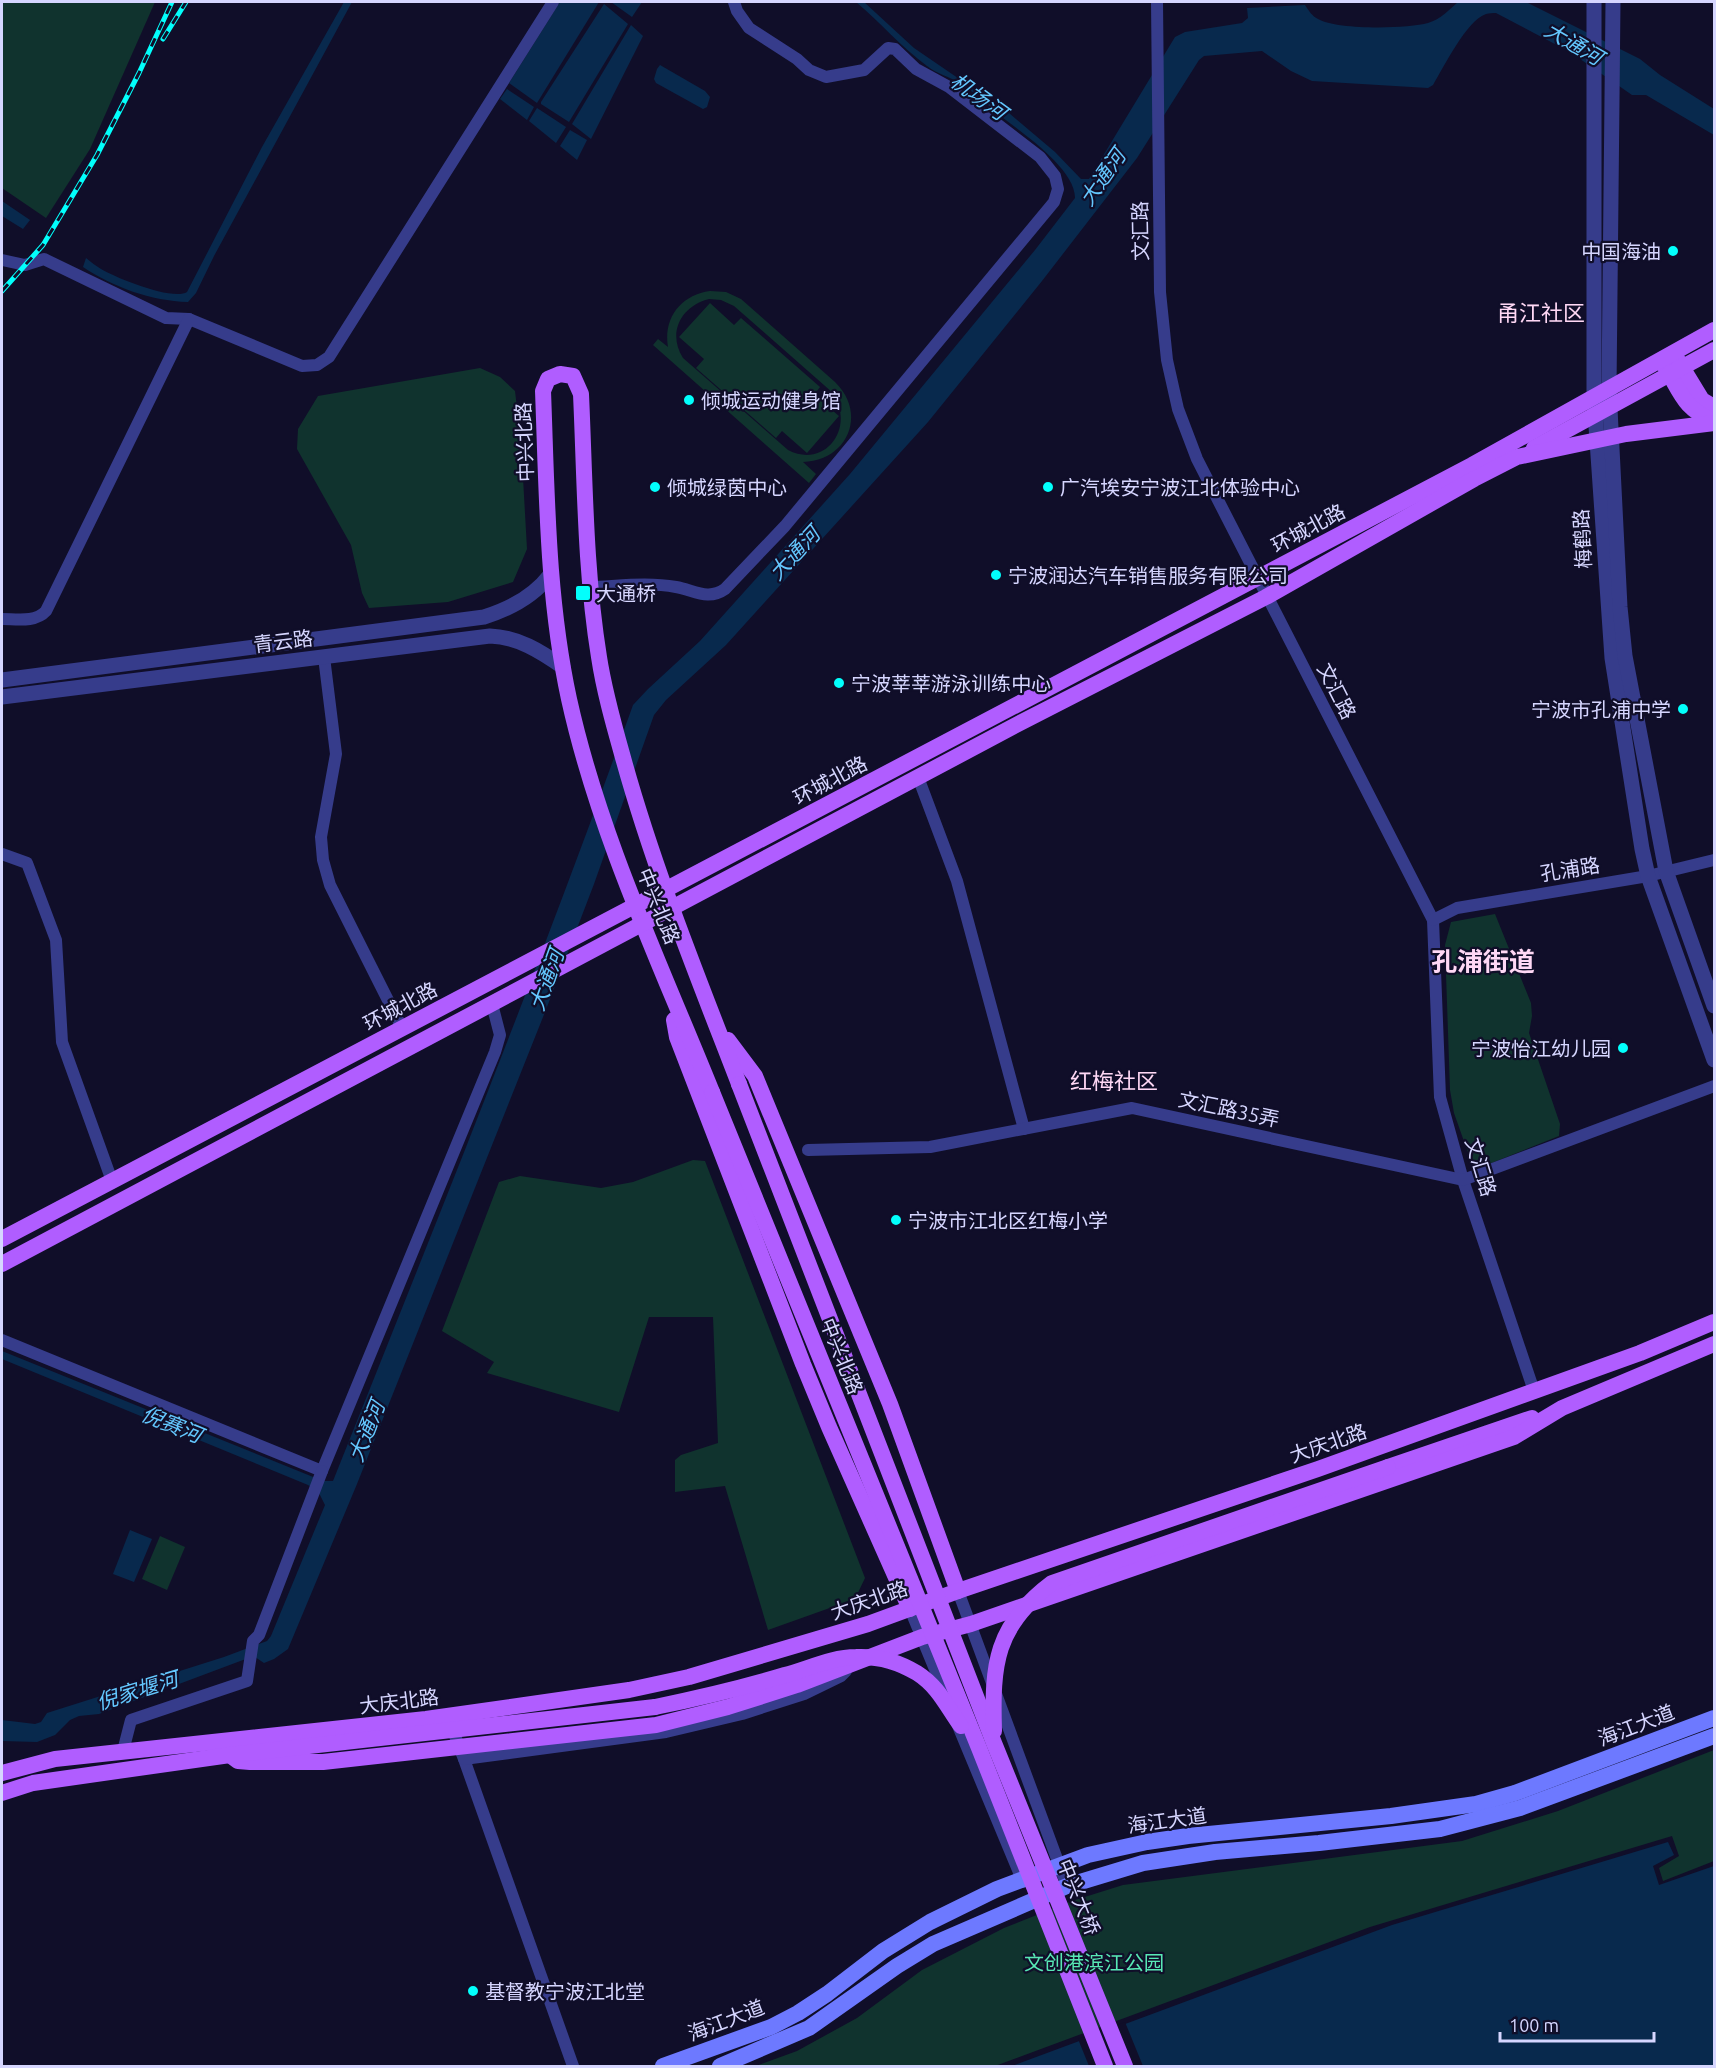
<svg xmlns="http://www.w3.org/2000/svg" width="1716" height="2068" font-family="Ubuntu,'Noto Sans SC',sans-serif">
  <rect width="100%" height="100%" fill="#100e29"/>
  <!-- green -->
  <g fill="#10332e" fill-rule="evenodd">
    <path d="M2 2H155L90 149 46 218 2 188Z"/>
    <path d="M710 291 726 292 741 299 835 382C868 414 847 461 803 462L816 474 809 483 653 345 658 339 668 347C663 318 681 295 710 291ZM709 299 721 300 734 306 833 393C856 429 824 469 788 450L683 358C667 333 681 306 709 299Z"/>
    <path d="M710 303 734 325 741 318 820 387 814 395 839 416 807 453 782 431 776 438 696 368 704 359 679 337Z"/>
    <path d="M480 368 500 377 515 391 521 442 527 549 513 582 448 602 369 608 362 593 351 545 297 449 298 429 318 396Z"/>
    <path d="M1495 914 1531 1003 1532 1016 1529 1033 1560 1124 1559 1136 1484 1166 1472 1164 1454 1113 1450 1090 1445 945 1451 922Z"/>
    <path d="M693 1160 705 1161 865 1578 855 1599 768 1630 725 1486 675 1492V1460L681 1455 718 1443 713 1317H649L619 1412 487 1373 494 1362 442 1331 499 1182 520 1176 601 1188 633 1182Z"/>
    <path d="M160 1536 185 1547 167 1590 142 1579Z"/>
    <path d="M1714 1750V1861L1663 1881 1659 1868 1679 1856 1672 1836 1370 1927 995 2066H756L797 2051 857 2018 922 1970 1004 1928 1072 1901 1123 1885 1462 1841 1558 1811Z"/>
  </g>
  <!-- water -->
  <g fill="#08294d">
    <path d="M344 2H352L214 256 196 293 188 302C151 301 113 287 83 267L86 258C91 262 96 266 101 269 116 278 173 301 187 292L262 147Z"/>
    <path d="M560 2H599L537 103 509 83Z"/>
    <path d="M611 2H642L632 17Z"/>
    <path d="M856 2H864L914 48 1009 113 1055 152 1081 179H1089L1175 37 1185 32 1242 23 1248 18 1247 8 1305 5C1309 11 1312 16 1318 19 1336 30 1407 29 1428 23 1441 19 1449 10 1458 2H1526L1640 59 1660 75 1714 109V135L1646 95H1632L1570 52 1496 13C1493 13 1489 13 1486 14 1466 21 1444 67 1433 85L1428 88 1312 81 1291 71 1262 51 1204 56 1199 60 1137 158 1042 281 928 422 726 645 666 700 654 715 594 884 547 1007 357 1484 288 1649 274 1659 264 1663 255 1657 243 1660 99 1714 79 1716 70 1720 55 1735 37 1742 2 1741V1720L35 1724 41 1722 47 1713 224 1657 267 1641 271 1636 325 1505 319 1493 308 1485 2 1359V1351L323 1481H333C436 1223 540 966 633 705L648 689 700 641 850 474 1035 250 1075 198C1076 170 1023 133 1003 118 989 106 975 93 960 83 950 77 937 74 927 66 901 47 880 22 856 2Z"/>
    <path d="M604 4 628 24 569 122 541 104V102Z"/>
    <path d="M631 25 643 36 591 139 572 124Z"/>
    <path d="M660 65 705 91 710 97 707 107 703 109 656 83 654 79 657 69Z"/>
    <path d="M507 89 534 107 527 120 500 99Z"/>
    <path d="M537 108 566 127 556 143 529 121Z"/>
    <path d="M570 130 587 140 577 160 560 146Z"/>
    <path d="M2 201 30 220 23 229 2 216Z"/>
    <path d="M130 1530 152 1539 134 1582 113 1574Z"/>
    <path d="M1668 1842 1674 1855 1653 1866 1659 1885 1714 1866V2066H1012L1392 1925Z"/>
  </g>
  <!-- pier -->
  <path fill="#100e29" d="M1125 2022 1143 2066H1089L1078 2039Z"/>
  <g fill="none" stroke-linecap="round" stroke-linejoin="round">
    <!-- minor -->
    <g stroke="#363c8b" stroke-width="12">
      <path d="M1157 2 1160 292 1167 360 1178 409 1197 459 1433 920 1440 1097 1463 1180 1534 1391"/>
      <path d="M2 260 25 265 44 259 166 318 189 319"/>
      <path d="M591 587C619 586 648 582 676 587 694 590 708 601 725 589L785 526 1054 202 1058 189 1055 176 1040 157 949 87 916 69 895 49 888 48 864 70 826 77 809 70 797 59 749 28 737 11 734 2"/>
      <path d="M2 619C16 619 35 623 46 611L189 319 302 366 317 365 329 357 553 2"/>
      <path d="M324 657 336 754 321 837 323 860 330 885 402 1028"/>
      <path d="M918 777 957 881 1024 1129"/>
      <path d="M2 854 27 863 56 940 62 1042 112 1181"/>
      <path d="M1433 920 1457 908 1648 876 1714 860"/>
      <path d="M808 1150 930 1147 1132 1108 1463 1180 1714 1086"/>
      <path d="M2 1340 322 1471 495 1052 500 1035 492 1004"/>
      <path d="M958 1591 1067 1886"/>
      <path d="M910 1609 946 1696"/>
      <path d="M956 1721 1023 1882"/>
      <path d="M450 1723 464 1759 573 2066"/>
      <path d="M123 1751 131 1720 247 1681 253 1641 259 1635 322 1471"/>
      <path d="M464 1759 666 1732 742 1714 804 1694 841 1676 846 1671"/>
    </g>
    <!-- tertiary -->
    <g stroke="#363c8b" stroke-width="15">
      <path d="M1594 2V397L1612 658 1642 849 1648 876 1714 1060"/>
      <path d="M1613 2 1609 389 1620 607 1625 656 1666 871 1714 1006"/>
      <path d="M2 680 484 617C510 609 533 597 550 575"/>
      <path d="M2 697 490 636C518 637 540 651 563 667"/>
    </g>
    <!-- secondary -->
    <g stroke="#6d79ff" stroke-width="16">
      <path d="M663 2066 771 2027 798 2013 827 1994 883 1951 930 1922 997 1889 1088 1855 1147 1842 1188 1836 1391 1816 1476 1804 1515 1793 1714 1718"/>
      <path d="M720 2066 809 2028 897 1966 933 1944 1067 1886 1143 1863 1215 1852 1319 1843 1440 1829 1520 1808 1714 1736"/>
    </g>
    <!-- primary -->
    <g stroke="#b05dff" stroke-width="16">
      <path d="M1677 359 1702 400 1714 407"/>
      <path d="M1664 365C1681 392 1683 409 1714 421"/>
      <path d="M1534 448 1714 350"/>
      <path d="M674 1020 677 1037 803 1364 829 1427 910 1609"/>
      <path d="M728 1040 755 1076 890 1404 958 1591"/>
      <path d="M712 1092C660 963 599 835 569 699 547 597 547 495 543 391L548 379 560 374 573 376 581 394C585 481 585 571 599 657 604 690 613 722 622 754 653 867 697 975 739 1084"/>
      <path d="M2 1239 1472 465 1714 330"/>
      <path d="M2 1264 1018 724 1266 597 1474 479 1517 457 1626 434 1714 423"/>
      <path d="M1388 1467 1532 1418"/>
      <path d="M230 1755 238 1761 250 1762H323L656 1725 728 1707 797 1685 922 1637 971 1624 1514 1437 1562 1408 1714 1344"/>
      <path d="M2 1773 55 1759 426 1719 629 1690 689 1677 868 1624 958 1591 1318 1469 1640 1353 1714 1322"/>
      <path d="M2 1793 33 1783 230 1755 655 1707"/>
    </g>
    <defs>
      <g id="rail">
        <path d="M163 39 186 2"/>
        <path d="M2 291 43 245 97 155 139 73 172 2"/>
      </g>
    </defs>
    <!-- rail casing -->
    <use href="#rail" stroke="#02fffc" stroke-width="5"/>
    <!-- rail -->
    <use href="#rail" stroke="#100e29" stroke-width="3" stroke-dasharray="9" stroke-linecap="butt"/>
    <!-- primary-bridge -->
    <g stroke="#b05dff" stroke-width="16">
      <path d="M739 1084 994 1743 1125 2066"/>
      <path d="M712 1092 979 1748 1105 2066"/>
      <path d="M655 1707C699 1698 742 1688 785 1675 808 1669 832 1657 856 1657 877 1656 899 1662 917 1673 939 1687 947 1707 961 1726"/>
      <path d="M994 1731C992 1664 995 1626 1052 1583L1388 1467"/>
    </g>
  </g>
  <!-- markers -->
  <g fill="#02fffc" stroke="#100e29" stroke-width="2">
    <circle cx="1673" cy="251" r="6"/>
    <circle cx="689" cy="400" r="6"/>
    <circle cx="655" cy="487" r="6"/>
    <circle cx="1048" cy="487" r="6"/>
    <circle cx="996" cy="575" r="6"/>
    <rect x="575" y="585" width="16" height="16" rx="3"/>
    <circle cx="839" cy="683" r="6"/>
    <circle cx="1683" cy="709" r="6"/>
    <circle cx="1623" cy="1048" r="6"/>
    <circle cx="896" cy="1220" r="6"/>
    <circle cx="473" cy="1991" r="6"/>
  </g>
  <g text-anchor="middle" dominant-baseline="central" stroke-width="4.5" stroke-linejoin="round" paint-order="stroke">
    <!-- street labels -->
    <g font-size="20" fill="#d6d6ff" stroke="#100e29">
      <text transform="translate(1140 231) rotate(-91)">文汇路</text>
      <text transform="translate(524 442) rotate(-92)">中兴北路</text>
      <text transform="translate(1308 528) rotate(-28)">环城北路</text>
      <text transform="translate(1582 539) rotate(-93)">梅鹤路</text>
      <text transform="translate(283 641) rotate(-7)">青云路</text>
      <text transform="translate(1337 691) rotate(63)">文汇路</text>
      <text transform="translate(830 780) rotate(-28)">环城北路</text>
      <text transform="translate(1570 869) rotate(-9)">孔浦路</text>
      <text transform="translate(659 906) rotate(68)">中兴北路</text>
      <text transform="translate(400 1006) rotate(-28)">环城北路</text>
      <text transform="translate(1229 1109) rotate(12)">文汇路35弄</text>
      <text transform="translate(1481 1167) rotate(73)">文汇路</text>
      <text transform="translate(842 1356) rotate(68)">中兴北路</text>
      <text transform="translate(1328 1443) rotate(-19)">大庆北路</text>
      <text transform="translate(869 1600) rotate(-19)">大庆北路</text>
      <text transform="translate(399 1701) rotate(-7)">大庆北路</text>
      <text transform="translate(1636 1725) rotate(-21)">海江大道</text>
      <text transform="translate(1167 1820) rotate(-8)">海江大道</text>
      <text transform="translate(1079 1897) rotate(68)">中兴大桥</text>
      <text transform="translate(726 2020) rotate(-21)">海江大道</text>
    </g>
    <!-- poi labels -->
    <g font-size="20" fill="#d6d6ff" stroke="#100e29" text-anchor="start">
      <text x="1661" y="251" text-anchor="end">中国海油</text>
      <text x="701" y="400">倾城运动健身馆</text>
      <text x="667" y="487">倾城绿茵中心</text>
      <text x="1060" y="487">广汽埃安宁波江北体验中心</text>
      <text x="1008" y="575">宁波润达汽车销售服务有限公司</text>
      <text x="596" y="593">大通桥</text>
      <text x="851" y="683">宁波莘莘游泳训练中心</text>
      <text x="1671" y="709" text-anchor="end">宁波市孔浦中学</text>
      <text x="1611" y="1048" text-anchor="end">宁波怡江幼儿园</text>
      <text x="908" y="1220">宁波市江北区红梅小学</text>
      <text x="485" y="1991">基督教宁波江北堂</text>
    </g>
    <!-- park labels -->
    <g font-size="20" fill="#58e8b5" stroke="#100e29">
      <text x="1094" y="1962">文创港滨江公园</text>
    </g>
    <!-- water labels -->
    <g font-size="21" font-style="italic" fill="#64c8ff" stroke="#100e29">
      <text transform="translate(1574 43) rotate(30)">大通河</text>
      <text transform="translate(979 96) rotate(36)">机场河</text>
      <text transform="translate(1102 177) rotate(-55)">大通河</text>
      <text transform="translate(794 553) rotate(-47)">大通河</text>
      <text transform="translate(546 980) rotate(-70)">大通河</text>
      <text transform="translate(172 1424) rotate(22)">倪赛河</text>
      <text transform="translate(366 1431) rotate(-68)">大通河</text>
      <text transform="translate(137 1690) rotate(-17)">倪家堰河</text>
    </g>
    <!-- quarter labels -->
    <g font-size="22" fill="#ffd8f5" stroke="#100e29">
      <text x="1541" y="312">甬江社区</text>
      <text x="1114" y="1080">红梅社区</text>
    </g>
    <!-- district labels -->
    <g font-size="26" font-weight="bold" fill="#ffd8f5" stroke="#100e29">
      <text x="1483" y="961">孔浦街道</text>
    </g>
  </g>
  <!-- border -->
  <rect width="1716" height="2068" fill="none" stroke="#d6d6ff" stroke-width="6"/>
  <!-- scale -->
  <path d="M1500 2032v9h154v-9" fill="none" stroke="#d6d6ff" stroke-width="3"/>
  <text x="1509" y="2032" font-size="18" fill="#d6d6ff" stroke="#100e29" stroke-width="4.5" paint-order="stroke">100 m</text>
</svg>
